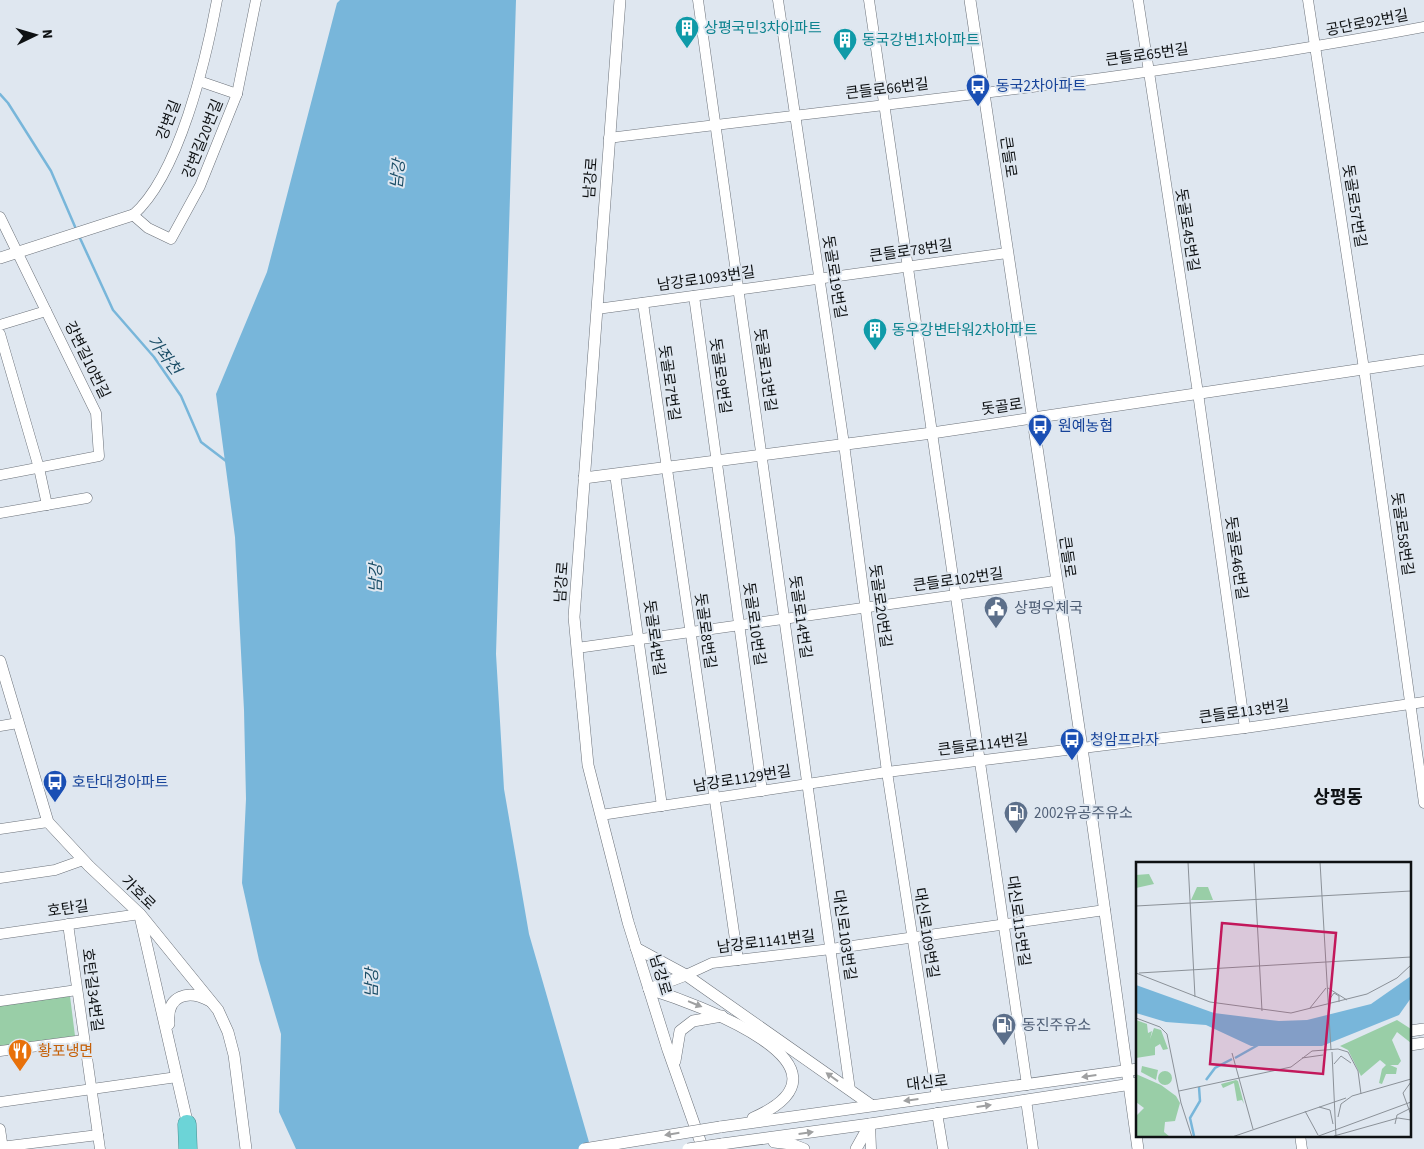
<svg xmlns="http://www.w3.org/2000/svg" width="1424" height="1149" font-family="'Source Sans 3','Noto Sans KR',sans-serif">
  <rect width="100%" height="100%" fill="#dfe7f0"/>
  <!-- green -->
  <path fill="#99cea7" d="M70 996 75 1036 0 1046V1006Z"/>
  <!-- water -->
  <path fill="#78b6da" d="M340 0H516L496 654 504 789 529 934 591 1149H296L279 1112 281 1034 259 960 242 883 246 799 244 710 235 537 216 394 267 272 337 3Z"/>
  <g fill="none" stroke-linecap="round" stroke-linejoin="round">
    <!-- stream -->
    <g stroke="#78b6da" stroke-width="2.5">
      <path d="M0 94 8 103 51 171 76 229"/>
      <path d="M79 236 113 310 154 357 181 396 201 442 226 461"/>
    </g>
    <defs>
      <g id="minor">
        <path d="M217 0C206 60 179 175 133 215L148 228 171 239 200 186 237 94 256 0"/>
        <path d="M698 0 850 1090"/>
        <path d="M778 0 844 444 887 772 937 1097"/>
        <path d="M869 0 1027 1085"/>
        <path d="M1138 0 1198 393 1245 728"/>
        <path d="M1308 0 1364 369 1424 803"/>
        <path d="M199 81 237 94"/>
        <path d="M609 138C881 104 1155 78 1424 27"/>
        <path d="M0 217 96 413 99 456 0 475"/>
        <path d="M694 296 762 791"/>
        <path d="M643 303 738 960"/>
        <path d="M597 309 1007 253"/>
        <path d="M0 325 46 311"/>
        <path d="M0 334 39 468 47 505"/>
        <path d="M615 474 662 806"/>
        <path d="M0 513 87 498"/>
        <path d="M577 648 1055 581"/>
        <path d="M0 726 18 723"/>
        <path d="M601 815 887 772 1245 728 1424 702"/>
        <path d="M0 829 48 822"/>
        <path d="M0 878 55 870 83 860"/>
        <path d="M68 924 100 1149"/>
        <path d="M0 934 140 914"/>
        <path d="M686 975 712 963 831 949 1105 910"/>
        <path d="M0 1001 77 990"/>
        <path d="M0 1051 84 1040"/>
        <path d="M1026 1100 1033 1149"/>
        <path d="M0 1102 177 1077"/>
        <path d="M937 1113 943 1149"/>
        <path d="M870 1124 871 1149"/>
        <path d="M0 1129 3 1149"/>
        <path d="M1300 1135 1302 1149"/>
        <path d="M0 1147 98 1135"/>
      </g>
      <g id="tertiary">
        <path d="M620 0 574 617 588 765 628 922 668 1050 703 1149"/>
        <path d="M970 0 1082 748 1138 1149"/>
        <path d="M0 258 133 215"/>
        <path d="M584 478 932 433 1424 360"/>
        <path d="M0 661 48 822 89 866 140 914 218 1010 228 1032 234 1055 246 1149"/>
        <path d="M140 916 189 1130"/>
        <path d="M636 948 686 975 871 1105"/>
        <path d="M649 989C694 1003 871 1066 753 1118"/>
        <path d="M649 989 686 975"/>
        <path d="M169 1024C166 995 188 989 210 1001"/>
        <path d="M1410 1031 1424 1029"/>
        <path d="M1410 1045 1424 1043"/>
        <path d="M675 1061 680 1031 693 1021 722 1016"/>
        <path d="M720 1127 1138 1069"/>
        <path d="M774 1142 791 1144 804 1149"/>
        <path d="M722 1144 870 1124 1138 1083"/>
        <path d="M856 1149 870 1124"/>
      </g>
      <path id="motorway" d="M187 1124 188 1149"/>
    </defs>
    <!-- minor casing -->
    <use href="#minor" stroke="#6c727a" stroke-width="11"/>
    <!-- tertiary casing -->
    <use href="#tertiary" stroke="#6c727a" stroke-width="12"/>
    <!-- motorway casing -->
    <use href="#motorway" stroke="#4b9092" stroke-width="19"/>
    <!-- minor -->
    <use href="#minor" stroke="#fff" stroke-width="10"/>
    <!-- tertiary -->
    <use href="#tertiary" stroke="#fff" stroke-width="11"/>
    <!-- motorway -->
    <use href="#motorway" stroke="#6cd4d7" stroke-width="18"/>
    <defs>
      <g id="tertiary-bridge">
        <path d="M584 1149 720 1127"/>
        <path d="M688 1149 722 1144"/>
      </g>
    </defs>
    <!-- tertiary-bridge casing -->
    <use href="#tertiary-bridge" stroke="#6c727a" stroke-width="12" stroke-linecap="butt"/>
    <!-- tertiary-bridge -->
    <use href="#tertiary-bridge" stroke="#fff" stroke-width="11"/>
  </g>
  <!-- one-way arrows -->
  <defs><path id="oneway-solid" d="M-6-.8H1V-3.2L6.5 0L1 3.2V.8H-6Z" transform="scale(1.25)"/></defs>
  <g fill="#9fa0a1">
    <use href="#oneway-solid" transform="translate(695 1004) rotate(22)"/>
    <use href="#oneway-solid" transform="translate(1089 1076) rotate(172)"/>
    <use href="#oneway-solid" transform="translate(832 1077) rotate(-144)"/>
    <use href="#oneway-solid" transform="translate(911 1100) rotate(173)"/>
    <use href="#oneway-solid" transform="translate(984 1106) rotate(-8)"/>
    <use href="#oneway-solid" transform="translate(806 1133) rotate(-8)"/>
    <use href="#oneway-solid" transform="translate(672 1134) rotate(171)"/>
  </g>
  <!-- icons -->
  <defs>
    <symbol id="building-pin" viewBox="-11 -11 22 30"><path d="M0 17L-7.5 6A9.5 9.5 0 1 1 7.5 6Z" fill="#0f9aa8" stroke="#dfe7f0"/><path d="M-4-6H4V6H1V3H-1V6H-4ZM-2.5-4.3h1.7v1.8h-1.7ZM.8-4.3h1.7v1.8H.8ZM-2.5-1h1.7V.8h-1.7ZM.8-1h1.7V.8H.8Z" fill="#fff"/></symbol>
    <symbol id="bus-pin" viewBox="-11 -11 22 30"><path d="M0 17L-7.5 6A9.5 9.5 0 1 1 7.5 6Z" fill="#1a4fb4" stroke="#dfe7f0"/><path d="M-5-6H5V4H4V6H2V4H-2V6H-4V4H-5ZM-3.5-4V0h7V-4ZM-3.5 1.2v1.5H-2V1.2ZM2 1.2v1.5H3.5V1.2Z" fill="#fff"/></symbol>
    <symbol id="civic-pin" viewBox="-11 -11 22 30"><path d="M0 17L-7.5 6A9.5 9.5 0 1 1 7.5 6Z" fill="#5c6f8a" stroke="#dfe7f0"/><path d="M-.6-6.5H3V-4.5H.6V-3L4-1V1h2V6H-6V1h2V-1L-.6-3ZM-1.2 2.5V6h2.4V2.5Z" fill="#fff"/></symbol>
    <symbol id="fuel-pin" viewBox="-11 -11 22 30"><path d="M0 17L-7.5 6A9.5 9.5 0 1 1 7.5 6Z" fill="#5c6f8a" stroke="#dfe7f0"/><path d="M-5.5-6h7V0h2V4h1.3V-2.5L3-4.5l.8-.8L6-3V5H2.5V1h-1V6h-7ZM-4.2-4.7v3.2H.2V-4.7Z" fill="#fff"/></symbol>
    <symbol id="restaurant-pin" viewBox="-11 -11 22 30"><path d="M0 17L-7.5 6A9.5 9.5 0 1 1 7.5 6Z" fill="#e8710a" stroke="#dfe7f0"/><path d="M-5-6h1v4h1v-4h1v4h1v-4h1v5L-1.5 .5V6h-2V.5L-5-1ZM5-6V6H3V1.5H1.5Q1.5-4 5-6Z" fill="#fff"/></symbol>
  </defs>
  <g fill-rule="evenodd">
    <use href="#building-pin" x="673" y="14" width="28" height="38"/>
    <use href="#building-pin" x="831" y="26" width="28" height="38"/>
    <use href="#bus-pin" x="964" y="72" width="28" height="38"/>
    <use href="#building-pin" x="861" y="316" width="28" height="38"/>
    <use href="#bus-pin" x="1026" y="412" width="28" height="38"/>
    <use href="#civic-pin" x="982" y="594" width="28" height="38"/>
    <use href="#bus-pin" x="1058" y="726" width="28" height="38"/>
    <use href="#bus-pin" x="41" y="768" width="28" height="38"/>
    <use href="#fuel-pin" x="1002" y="799" width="28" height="38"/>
    <use href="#fuel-pin" x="990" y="1011" width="28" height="38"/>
    <use href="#restaurant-pin" x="6" y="1037" width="28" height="38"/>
  </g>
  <g text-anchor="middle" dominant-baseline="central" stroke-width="4" stroke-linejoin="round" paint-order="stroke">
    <!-- street labels -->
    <g font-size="15" fill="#0e1113" stroke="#dfe7f0">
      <text transform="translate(1367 23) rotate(-11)">공단로92번길</text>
      <text transform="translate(1147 55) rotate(-8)">큰들로65번길</text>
      <text transform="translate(887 89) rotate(-7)">큰들로66번길</text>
      <text transform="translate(169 120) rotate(-69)">강변길</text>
      <text transform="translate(203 139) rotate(-68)">강변길20번길</text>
      <text transform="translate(1008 157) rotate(82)">큰들로</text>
      <text transform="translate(591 178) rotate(-86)">남강로</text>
      <text transform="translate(1354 206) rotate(81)">돗골로57번길</text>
      <text transform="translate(1187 230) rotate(81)">돗골로45번길</text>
      <text transform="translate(911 251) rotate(-8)">큰들로78번길</text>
      <text transform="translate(834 277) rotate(81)">돗골로19번길</text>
      <text transform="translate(706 279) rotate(-8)">남강로1093번길</text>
      <text transform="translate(87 360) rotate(64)">강변길10번길</text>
      <text transform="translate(765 370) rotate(82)">돗골로13번길</text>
      <text transform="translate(720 376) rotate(82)">돗골로9번길</text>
      <text transform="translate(669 383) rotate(82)">돗골로7번길</text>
      <text transform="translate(1002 407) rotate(-8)">돗골로</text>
      <text transform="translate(1402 534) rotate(82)">돗골로58번길</text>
      <text transform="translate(1067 557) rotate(82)">큰들로</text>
      <text transform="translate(1236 558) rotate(82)">돗골로46번길</text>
      <text transform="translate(958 580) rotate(-8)">큰들로102번길</text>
      <text transform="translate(562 582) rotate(-86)">남강로</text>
      <text transform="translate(880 606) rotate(82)">돗골로20번길</text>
      <text transform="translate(800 617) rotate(82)">돗골로14번길</text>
      <text transform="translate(754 624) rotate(82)">돗골로10번길</text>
      <text transform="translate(705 631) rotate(82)">돗골로8번길</text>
      <text transform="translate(654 638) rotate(82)">돗골로4번길</text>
      <text transform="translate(1244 712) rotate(-8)">큰들로113번길</text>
      <text transform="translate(983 745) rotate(-7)">큰들로114번길</text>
      <text transform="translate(742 779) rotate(-9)">남강로1129번길</text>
      <text transform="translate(138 893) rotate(45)">가호로</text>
      <text transform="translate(68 909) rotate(-8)">호탄길</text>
      <text transform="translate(1018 921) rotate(82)">대신로115번길</text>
      <text transform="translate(926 933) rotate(81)">대신로109번길</text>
      <text transform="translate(844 935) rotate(82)">대신로103번길</text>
      <text transform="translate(766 942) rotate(-7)">남강로1141번길</text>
      <text transform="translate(660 975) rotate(73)">남강로</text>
      <text transform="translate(92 990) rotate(83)">호탄길34번길</text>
      <text transform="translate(927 1083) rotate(-7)">대신로</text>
    </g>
    <!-- culture labels -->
    <g font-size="15" fill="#0d838f" stroke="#dfe7f0" text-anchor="start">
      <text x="704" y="28">상평국민3차아파트</text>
      <text x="862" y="40">동국강변1차아파트</text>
      <text x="892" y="330">동우강변타워2차아파트</text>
    </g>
    <!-- transit labels -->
    <g font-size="15" fill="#164399" stroke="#dfe7f0" text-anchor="start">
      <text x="996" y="86">동국2차아파트</text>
      <text x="1058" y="426">원예농협</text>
      <text x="1090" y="740">청암프라자</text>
      <text x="72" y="782">호탄대경아파트</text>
    </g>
    <!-- service labels -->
    <g font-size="15" fill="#4e5e75" stroke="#dfe7f0" text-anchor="start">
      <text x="1014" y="608">상평우체국</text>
      <text x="1034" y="813">2002유공주유소</text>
      <text x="1022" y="1025">동진주유소</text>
    </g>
    <!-- food labels -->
    <g font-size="15" fill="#c56008" stroke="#dfe7f0" text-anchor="start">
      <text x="38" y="1051">황포냉면</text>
    </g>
    <!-- water labels -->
    <g font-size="16" font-style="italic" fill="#1c4e67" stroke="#dfe7f0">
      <text transform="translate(398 174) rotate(-84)">남강</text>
      <text transform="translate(164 355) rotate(53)">가좌천</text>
      <text transform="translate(376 578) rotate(-89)">남강</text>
      <text transform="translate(372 983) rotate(-89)">남강</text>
    </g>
    <!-- quarter labels -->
    <g font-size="18" font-weight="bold" fill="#0e1113" stroke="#dfe7f0">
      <text x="1338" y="797">상평동</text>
    </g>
  </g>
  <!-- overview -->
  <g transform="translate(1136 862)">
    <rect width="275" height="275" fill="#dfe7f0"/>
    <path d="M13 12 18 22 0 26V13ZM61 25H72L77 38H55ZM0 158 11 162 12 171 16 169 14 177 18 166 25 168 32 187 27 188 24 182 19 185V193L0 196ZM261 158 275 167V181L261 170 256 178 265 199 262 203H254L261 206 260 212H250L246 222 243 221 246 207 250 203 244 198 225 214 212 188 204 184ZM6 204 22 208 20 218 5 210ZM22 216a7 7 0 1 1 14 0a7 7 0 1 1-14 0ZM0 212 25 223 40 234 44 241 39 259 29 260 28 270 34 275H0V254L8 246 0 240ZM100 218 102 219 108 242 106 238 101 239 98 221 87 226 85 222Z" fill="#99cea7"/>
    <path d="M275 114V136L263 153 186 184H115L70 163 30 160 0 151V123L78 151 143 159 171 158 235 142Z" fill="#78b6da"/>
    <path fill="none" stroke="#78b6da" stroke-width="2.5" d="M99 196 122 183M70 218 79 206 96 197M58 274 54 256 64 239 63 225"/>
    <path fill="none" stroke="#8b9198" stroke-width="1" d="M52 0 59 135M118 0 126 149M184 0 195 188M0 44 275 29M0 111 74 140 155 151 231 132 261 116 275 103M3 111 275 95M192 126 211 138M193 138 198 131 203 134V140M174 146 190 126M0 156 24 165 31 172 45 241 56 275M196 190 200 275M96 191 117 267M166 196 187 193M198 202 205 194 215 201M275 220 267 231 275 253M43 229 155 205 176 189 202 187 212 190 222 209 225 232M216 234 275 217M183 245 194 248 197 262M169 249 182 273M202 255 205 242 216 234M259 262 261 253 275 246M198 274 262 256 275 258M96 275 210 236M180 275 275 240"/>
    <path fill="#c2185b" fill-opacity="0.15" stroke="#c2185b" stroke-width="2.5" d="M86 61 200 71 187 212 74 202Z"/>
    <rect width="275" height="275" fill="none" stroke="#0e1113" stroke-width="2.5"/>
  </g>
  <!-- north arrow -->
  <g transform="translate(35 35) rotate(85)" stroke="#dfe7f0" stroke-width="4" paint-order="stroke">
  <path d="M0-4L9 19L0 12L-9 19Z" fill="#0e1113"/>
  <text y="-8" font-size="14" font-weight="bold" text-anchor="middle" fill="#0e1113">N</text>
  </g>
</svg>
